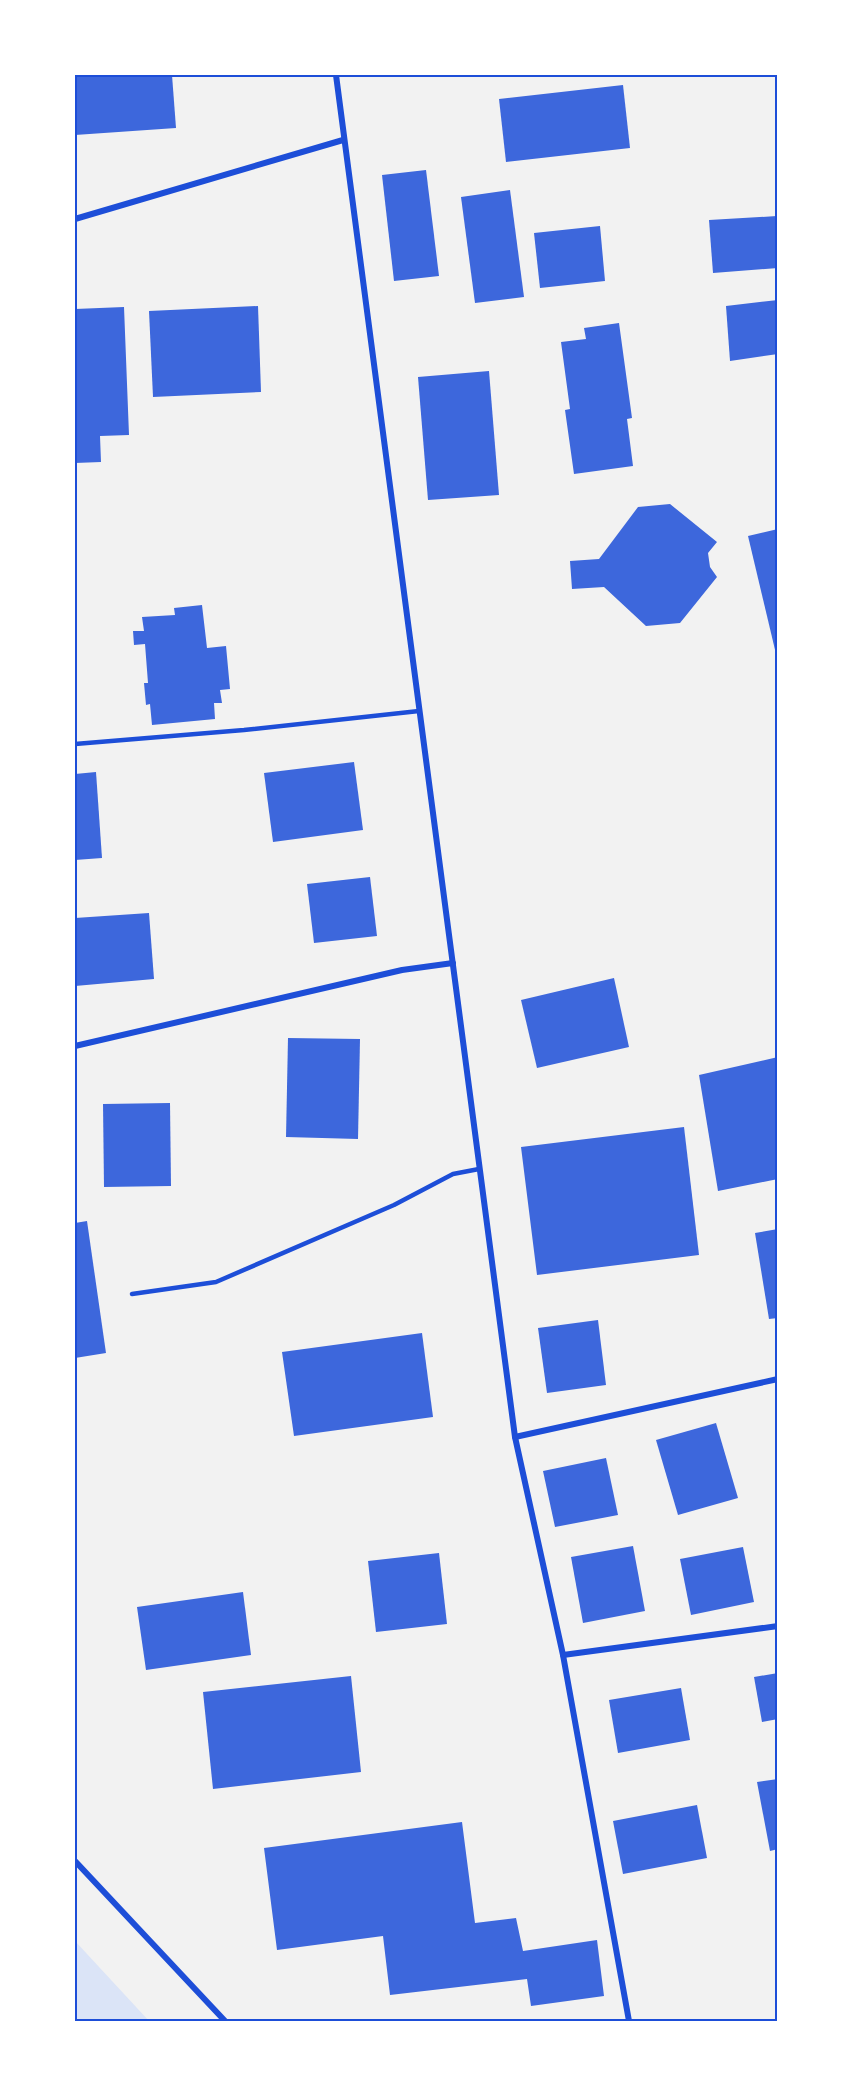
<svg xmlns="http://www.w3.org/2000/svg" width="853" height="2096" font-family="'DM Sans',sans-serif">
  <rect width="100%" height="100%" fill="#f2f2f2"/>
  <!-- green -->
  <path fill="#dbe4f7" d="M75 1941 149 2021H75Z"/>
  <!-- building -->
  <g fill="#3d67dc">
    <path d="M75 75H172L176 128 75 135Z"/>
    <path d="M623 85 630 148 506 162 499 99Z"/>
    <path d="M426 170 439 276 394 281 382 175Z"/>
    <path d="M510 190 524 297 475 303 461 197Z"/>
    <path d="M777 216 778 268 713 273 709 220Z"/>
    <path d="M600 226 605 281 540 288 534 233Z"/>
    <path d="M778 300V354L730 361 726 306Z"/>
    <path d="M258 306 261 392 153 397 149 311Z"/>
    <path d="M124 307 129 435 100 436 101 462 75 463V309Z"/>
    <path d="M619 323 632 418 627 419 633 466 574 474 565 410 570 409 561 342 586 339 584 328Z"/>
    <path d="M489 371 499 495 428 500 418 377Z"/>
    <path d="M670 504 717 542 708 553 710 567 717 577 680 623 646 626 604 587 572 589 570 561 599 559 638 507Z"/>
    <path d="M778 529V654H776L748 536Z"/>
    <path d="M202 605 207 648 226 646 230 689 220 690 222 703H214L215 719 152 725 150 704 146 705 144 683H148L145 644 134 645 133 631H144L142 617 175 615 174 608Z"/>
    <path d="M354 762 363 830 273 842 264 773Z"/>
    <path d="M96 772 102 858 75 860V774Z"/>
    <path d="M370 877 377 936 314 943 307 884Z"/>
    <path d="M149 913 154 979 75 986V918Z"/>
    <path d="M614 978 629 1047 537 1068 521 1000Z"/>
    <path d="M288 1038 360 1039 358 1139 286 1137Z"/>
    <path d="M778 1057V1179L718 1191 699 1075Z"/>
    <path d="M170 1103 171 1186 104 1187 103 1104Z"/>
    <path d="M684 1127 699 1255 537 1275 521 1147Z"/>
    <path d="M87 1221 106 1353 75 1358V1223Z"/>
    <path d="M778 1229V1318L769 1319 755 1233Z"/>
    <path d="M598 1320 606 1385 547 1393 538 1328Z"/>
    <path d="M422 1333 433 1417 294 1436 282 1352Z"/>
    <path d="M716 1423 738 1498 678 1515 656 1440Z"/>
    <path d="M606 1458 618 1515 555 1527 543 1471Z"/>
    <path d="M633 1546 645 1611 583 1623 571 1557Z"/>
    <path d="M743 1547 754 1602 691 1615 680 1559Z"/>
    <path d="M439 1553 447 1624 376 1632 368 1561Z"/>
    <path d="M243 1592 251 1655 146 1670 137 1607Z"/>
    <path d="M778 1673V1719L762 1722 754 1677Z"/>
    <path d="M351 1676 361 1772 213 1789 203 1692Z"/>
    <path d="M681 1688 690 1740 618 1753 609 1700Z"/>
    <path d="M778 1779V1849L770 1851 757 1782Z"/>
    <path d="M697 1805 707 1858 623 1874 613 1821Z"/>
    <path d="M462 1822 475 1923 516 1918 523 1951 597 1940 604 1996 531 2006 527 1979 390 1995 383 1936 277 1950 264 1848Z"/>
  </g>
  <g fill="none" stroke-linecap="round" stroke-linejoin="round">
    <!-- service -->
    <g stroke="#1d4ed8" stroke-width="4.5">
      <path d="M75 744 244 730 419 711"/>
      <path d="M132 1294 216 1282 394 1205 453 1174 479 1169"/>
    </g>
    <!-- minor -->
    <g stroke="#1d4ed8" stroke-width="6">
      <path d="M336 75 515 1437 563 1655 629 2021"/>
      <path d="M75 219 343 140"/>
      <path d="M75 1046 402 970 453 963"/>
      <path d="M515 1437 778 1379"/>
      <path d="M563 1655 778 1626"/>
      <path d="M75 1861 225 2021"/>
    </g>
  </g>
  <!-- border -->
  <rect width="853" height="2096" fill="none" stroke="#ffffff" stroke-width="153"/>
  <rect x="76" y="76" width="700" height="1944" fill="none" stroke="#1d4ed8" stroke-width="2"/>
</svg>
